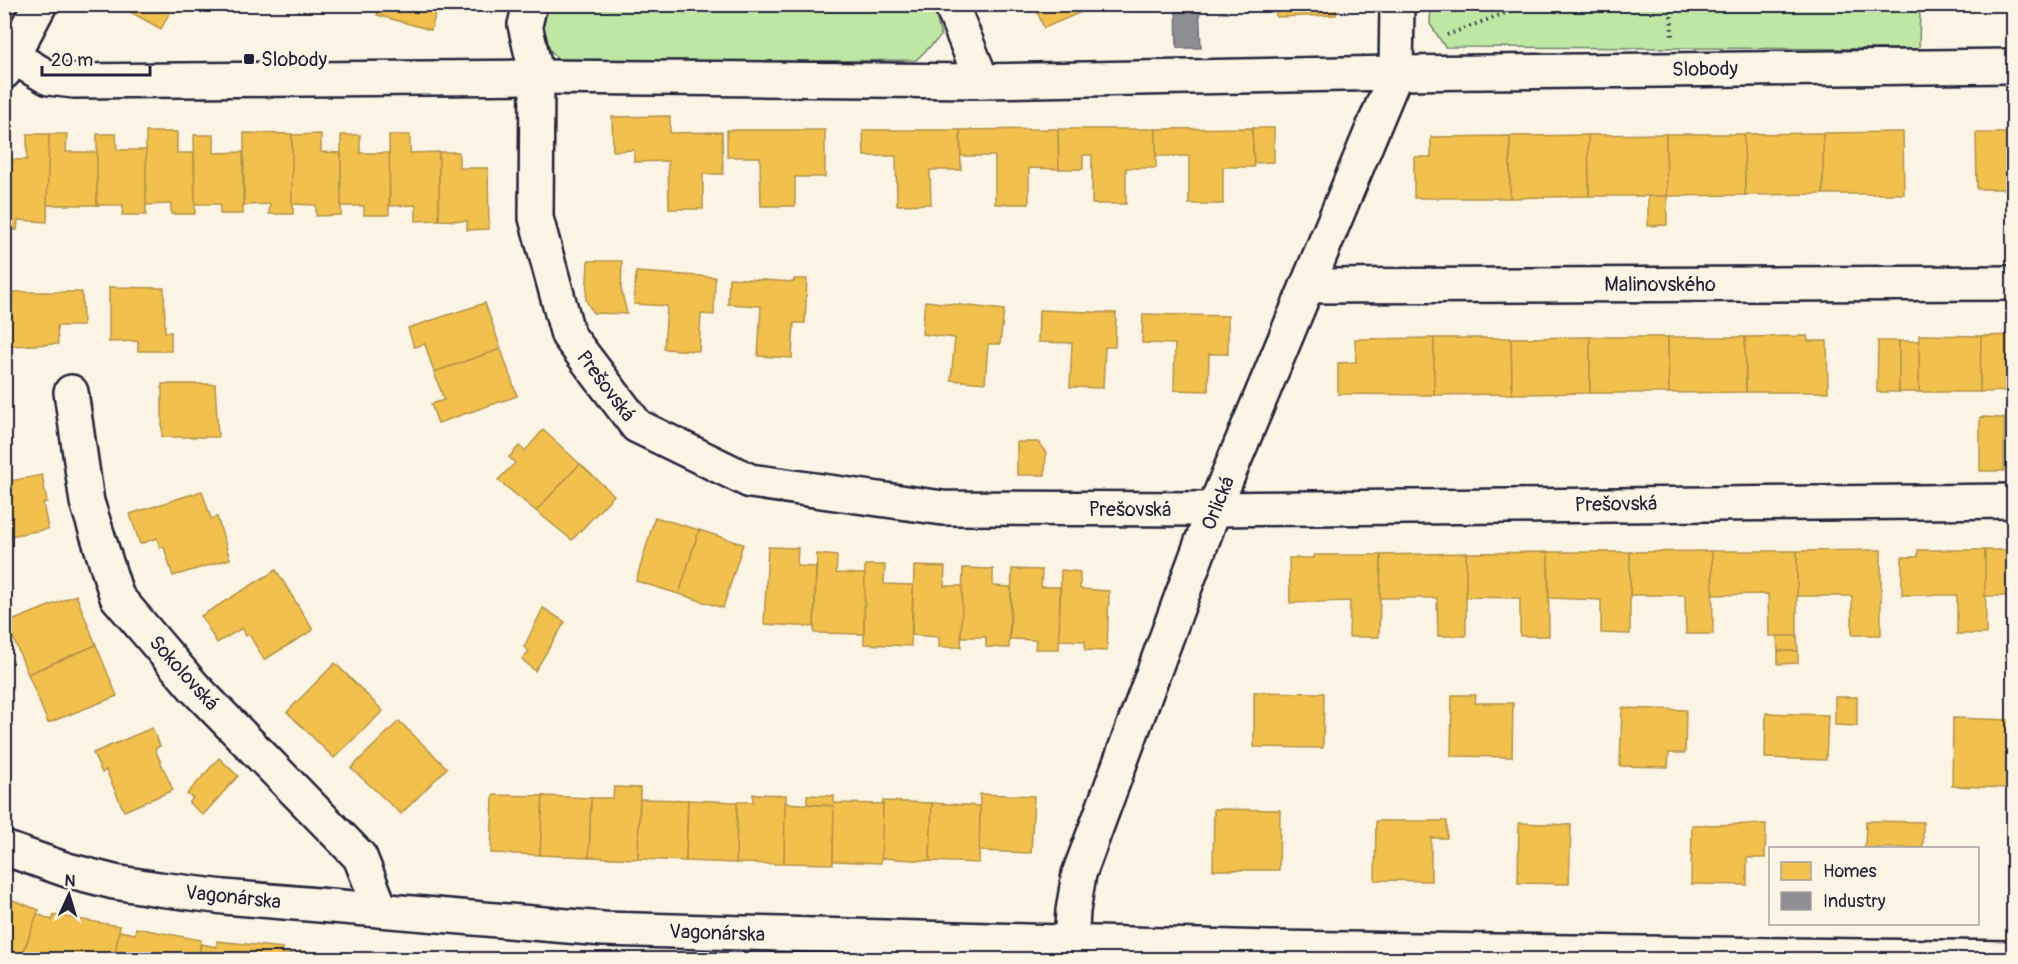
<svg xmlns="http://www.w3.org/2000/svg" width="2018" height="964" font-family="Pangolin,sans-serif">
  <rect width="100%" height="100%" fill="#fcf5e5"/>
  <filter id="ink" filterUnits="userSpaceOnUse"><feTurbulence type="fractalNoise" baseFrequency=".0167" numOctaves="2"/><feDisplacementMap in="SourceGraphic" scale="12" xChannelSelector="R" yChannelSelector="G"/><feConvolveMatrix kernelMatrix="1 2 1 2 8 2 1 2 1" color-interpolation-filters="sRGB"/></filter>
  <g filter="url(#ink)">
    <!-- green -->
    <g fill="#bee7a3" stroke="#70846f" stroke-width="1.5">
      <path d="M544 4 933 5 941 36 916 60 561 64 541 38Z"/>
      <path d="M1431 4 1920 5 1919 49 1445 47 1430 24Z"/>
    </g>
    <!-- homes -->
    <g fill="#f2c14e" stroke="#b49148" stroke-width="1.5">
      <path d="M116 4H174L161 29Z"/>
      <path d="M380 4H438L431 30 377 15Z"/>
      <path d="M1034 4H1100L1044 28Z"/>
      <path d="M1275 4H1336V15L1276 17Z"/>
      <path d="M670 116V133L722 132 723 174H703V209H669L668 161 634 162V150L613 151 612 117Z"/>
      <path d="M1252 128 1254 167H1223V204H1189V156H1156V129Z"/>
      <path d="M1252 128H1274V162L1254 163Z"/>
      <path d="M1058 129 1059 169 1029 168V204H995V156H961L960 130Z"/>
      <path d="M1058 129H1156V168H1126V204H1092V155H1083V169H1059Z"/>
      <path d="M727 130H825V177H795V206H761L760 157H727Z"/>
      <path d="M863 130H960L961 170H930L931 204 897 205 896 156H864Z"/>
      <path d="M146 132H177V153H194L195 214H171V204L146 205Z"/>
      <path d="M1903 132 1904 194H1823V133Z"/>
      <path d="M244 133 292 134 293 214H269L270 204 244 205Z"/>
      <path d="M1823 133V194L1745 195 1744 134Z"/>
      <path d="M1976 133H2014V189H1977Z"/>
      <path d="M27 134H49L47 222 18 220 17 230H4V159L27 160Z"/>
      <path d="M49 134H67L66 152H97V205H47Z"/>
      <path d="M97 134H116L117 150H146V215H122L123 205H97Z"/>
      <path d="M321 134V152L341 153V215L316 216V205L292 204V135Z"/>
      <path d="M1666 134 1667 196H1589L1588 135Z"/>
      <path d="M1666 134H1744L1745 195 1667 196Z"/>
      <path d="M194 135H214V153L243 152V214H220V204H195Z"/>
      <path d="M341 135H360V153H390L389 215H364V206H341Z"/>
      <path d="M389 135H410V153L439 152V220L416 221V205L390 206Z"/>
      <path d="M1588 135 1589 196 1510 198V136Z"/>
      <path d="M1510 136V198H1414V157H1431V137Z"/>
      <path d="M439 152H459V168H488L489 229 467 230V221L439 220Z"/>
      <path d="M1648 196H1667V225L1648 226Z"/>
      <path d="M588 261H622L621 289 627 314 593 313 586 300Z"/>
      <path d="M636 272 715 277 714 315 701 314 699 351 664 349 667 306 634 304Z"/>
      <path d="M729 278 794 282V279H807L805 323H794L792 358 758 356 761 306 728 304Z"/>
      <path d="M109 287 164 288 165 332H171V351H138V341L109 342Z"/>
      <path d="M8 292H82L83 326H57L58 344 8 346Z"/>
      <path d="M925 301 1004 310 1000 344H988L985 383 951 380 955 338 922 334Z"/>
      <path d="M485 303 501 349 434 372 425 344 414 347 408 328Z"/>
      <path d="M1039 310 1116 313 1115 347H1105L1103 388 1070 387 1072 343 1038 342Z"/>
      <path d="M1143 314 1228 316V354H1209L1208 391 1174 390 1175 344 1142 343Z"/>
      <path d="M1919 335 1981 336 1980 392H1919Z"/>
      <path d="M2014 335V391L1980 392 1981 336Z"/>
      <path d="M1807 336 1808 341H1827L1828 392H1746L1745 337Z"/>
      <path d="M1590 337V393L1512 394 1511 338Z"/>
      <path d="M1590 337H1668L1669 393H1590Z"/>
      <path d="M1668 337H1745L1746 392 1669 393Z"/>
      <path d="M1434 338V395L1338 394V363L1356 362 1355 339Z"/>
      <path d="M1434 338H1511L1512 394 1434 395Z"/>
      <path d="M1878 341H1899V392H1877Z"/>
      <rect x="1899" y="341" width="20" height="51"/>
      <path d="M501 349 517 396 438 423 431 404 444 400 434 372Z"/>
      <path d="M162 384H215L218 437H162Z"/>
      <path d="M1980 417 2004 418V471H1980Z"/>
      <path d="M543 430 580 464 536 511 498 480 515 463 509 457 519 446 525 451Z"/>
      <path d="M1017 442H1038L1046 453 1045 475H1017Z"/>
      <path d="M580 464 614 495 572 540 536 511Z"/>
      <path d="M42 475 47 502 43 503 48 529 4 537V482Z"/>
      <path d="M202 491 211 519 217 517 230 559 173 576 164 547 160 548 157 538 140 544 130 514Z"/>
      <path d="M655 517 699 530 679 594 636 581Z"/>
      <path d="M699 530 743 544 723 608 679 594Z"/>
      <path d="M768 547 798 548 797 566 816 567 814 627 764 624Z"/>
      <path d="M1881 550V635H1852V596H1797V551Z"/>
      <path d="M1918 550H1985L1986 634H1957V595H1902V557H1918Z"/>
      <rect x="1985" y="550" width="29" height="46"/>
      <path d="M1712 551 1713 634H1686L1685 595H1630V552Z"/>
      <path d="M1712 551H1797V636H1769L1768 594 1713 595Z"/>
      <path d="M1548 552 1549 636H1520V598L1466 597V553Z"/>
      <path d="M1548 552H1630V634L1601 633V600L1549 598Z"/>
      <path d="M1466 553V636H1438L1437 598H1380L1381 555Z"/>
      <path d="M817 554 837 556 836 573 865 574 864 634 814 633Z"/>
      <path d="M1314 555H1381L1379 637H1349L1350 601 1290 603 1289 558H1314Z"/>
      <path d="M865 565H885L884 584 913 585 911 646 864 644Z"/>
      <path d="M914 566 945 567 944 586H963L961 647H939V637L912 635Z"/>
      <path d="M963 568 993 569V586L1011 587 1009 648 986 647V637H961Z"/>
      <path d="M1012 569 1042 570 1041 587H1060L1059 649H1035L1036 640 1010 639Z"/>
      <path d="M276 570 313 630 264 660 249 634 246 636 242 628 217 643 201 616Z"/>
      <path d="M1061 570 1080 572V589L1109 591 1107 651 1085 650V641L1059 640Z"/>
      <path d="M76 595 96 645 28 674 7 623Z"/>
      <path d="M543 608 565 622 535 671 522 659 529 651 524 647Z"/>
      <path d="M1777 636H1797L1798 651H1778Z"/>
      <path d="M96 645 117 696 48 723 28 674Z"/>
      <path d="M1778 651H1798V663L1778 664Z"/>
      <path d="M335 663 383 711 334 758 287 712Z"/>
      <path d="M1254 692 1324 693 1323 748 1254 747Z"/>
      <path d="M1452 695H1476L1475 703H1513L1512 757 1451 756Z"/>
      <path d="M1835 697H1857V726L1835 725Z"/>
      <path d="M1622 708 1686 710 1685 753H1669L1668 767 1620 766Z"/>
      <path d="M1766 713 1828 715 1826 760 1765 758Z"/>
      <path d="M1953 718 2011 720V739H2014V761H2010L2009 788 1952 786Z"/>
      <path d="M399 721 447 768 401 814 351 768Z"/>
      <path d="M152 728 160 746 155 749 173 790 124 811 106 770 102 773 93 753Z"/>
      <path d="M219 758 238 776 203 815 189 803 193 798 187 794Z"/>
      <path d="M614 787 640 788 638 859 589 857 591 798H613Z"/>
      <path d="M753 794 786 795 784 864 736 863 737 802H753Z"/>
      <path d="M980 794 1034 796 1031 853 979 851Z"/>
      <path d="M493 795 543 796 540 855 491 853Z"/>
      <path d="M807 795 834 796V806L807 804Z"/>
      <path d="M543 796 591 798 589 857 540 855Z"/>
      <path d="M640 799 688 800 686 861 638 859Z"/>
      <path d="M688 800 737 802 736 863 686 861Z"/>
      <path d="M883 801 932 803 930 861 881 858Z"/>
      <path d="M785 803 834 806 833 864 784 863Z"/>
      <path d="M834 803 883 804 881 863 833 861Z"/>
      <path d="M932 803 980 806 979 863 930 861Z"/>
      <path d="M1214 809 1280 810 1279 870H1213Z"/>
      <path d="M1376 821H1447V838H1431V881L1375 880Z"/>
      <path d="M1866 821 1923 822V848H1865Z"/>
      <path d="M1519 823 1571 825 1569 884 1518 883Z"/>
      <path d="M1766 824 1765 858H1747V885L1691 884 1692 825Z"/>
      <path d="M4 897 39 910 20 960H4Z"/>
      <path d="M37 914 52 920 54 915 120 926 114 960H47L24 951Z"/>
      <path d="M136 928 201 940 198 960H114L119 931 135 934Z"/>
      <path d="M217 941 283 948 282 960H198L201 944 217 947Z"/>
      <path d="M300 951 366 958V960H282L283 953 299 955Z"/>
    </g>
    <!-- industry -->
    <path fill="#8d8d92" stroke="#6d6d78" stroke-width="1.5" d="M1176 4H1199L1201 48H1177Z"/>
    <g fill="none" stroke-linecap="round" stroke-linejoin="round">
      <defs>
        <g id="minor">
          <path d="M530 4 525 25 537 77 536 218 568 335 637 426 750 481 943 508 1214 509 2014 501"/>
          <path d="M951 4 982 81"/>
          <path d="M13 57 49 78 74 81 537 77 982 81 1396 73 2014 66"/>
          <path d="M4 72 40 4"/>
          <path d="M1307 286 2014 283"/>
          <path d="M71 392 87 502 117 597 193 686 360 857 381 910"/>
          <path d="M4 848 67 870 114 882 159 889 224 897 603 929 1269 948 2014 958"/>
          <path d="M1071 942 1073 911 1079 874 1214 509 1396 73 1397 4"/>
        </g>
      </defs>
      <!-- minor casing -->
      <use href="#minor" stroke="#22223b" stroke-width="38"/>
      <!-- path -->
      <g stroke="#22223b" stroke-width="4" stroke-dasharray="1.5 4.5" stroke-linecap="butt">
        <path d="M1671 4 1672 37"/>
        <path d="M1447 35 1529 4"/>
      </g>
      <!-- minor -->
      <use href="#minor" stroke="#fcf5e5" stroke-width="33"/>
    </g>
  </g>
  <!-- markers -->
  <rect fill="#22223b" stroke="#fcf5e5" stroke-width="2" x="243" y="53" width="12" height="12" rx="3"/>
  <g text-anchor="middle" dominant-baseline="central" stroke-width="6" stroke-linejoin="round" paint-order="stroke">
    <!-- poi labels -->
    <g font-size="20" fill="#22223b" stroke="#fcf5e5" text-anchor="start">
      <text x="261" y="59">Slobody</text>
    </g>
    <!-- street labels -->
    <g font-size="20" fill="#22223b" stroke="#fcf5e5">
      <text transform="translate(1705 69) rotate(-1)">Slobody</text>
      <text x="1660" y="284">Malinovského</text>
      <text transform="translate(606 386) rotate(53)">Prešovská</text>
      <text transform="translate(1218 503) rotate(-68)">Orlická</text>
      <text transform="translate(1616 504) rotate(-1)">Prešovská</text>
      <text x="1130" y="509">Prešovská</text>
      <text transform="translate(184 673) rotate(48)">Sokolovská</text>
      <text transform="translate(233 897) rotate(6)">Vagonárska</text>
      <text transform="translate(717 933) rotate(2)">Vagonárska</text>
    </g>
  </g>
  <!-- margin -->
  <rect width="2018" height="964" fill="none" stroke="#fcf5e5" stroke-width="24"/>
  <rect x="12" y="12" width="1994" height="940" fill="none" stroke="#22223b" stroke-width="2" filter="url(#ink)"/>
  <!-- legend -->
  <rect x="1769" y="847" width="210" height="78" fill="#fcf5e5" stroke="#a5a1a1" stroke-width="1.5"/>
  <rect x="1781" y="862" width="30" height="18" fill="#f2c14e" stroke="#a5a1a1" stroke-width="1.5"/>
  <text x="1823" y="877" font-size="18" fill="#22223b">Homes</text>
  <rect x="1781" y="892" width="30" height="18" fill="#8d8d92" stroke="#a5a1a1" stroke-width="1.5"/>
  <text x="1823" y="907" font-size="18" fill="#22223b">Industry</text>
  <!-- north arrow -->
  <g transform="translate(69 895) rotate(4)" stroke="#fcf5e5" stroke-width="4.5" paint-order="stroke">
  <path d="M0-4.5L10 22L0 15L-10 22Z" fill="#22223b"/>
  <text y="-9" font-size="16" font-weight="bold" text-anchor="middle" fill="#22223b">N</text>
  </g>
  <!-- scale -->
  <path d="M42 66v9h108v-9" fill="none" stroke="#22223b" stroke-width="3"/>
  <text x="51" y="66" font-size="18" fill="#22223b" stroke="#fcf5e5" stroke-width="4.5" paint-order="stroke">20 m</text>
</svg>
